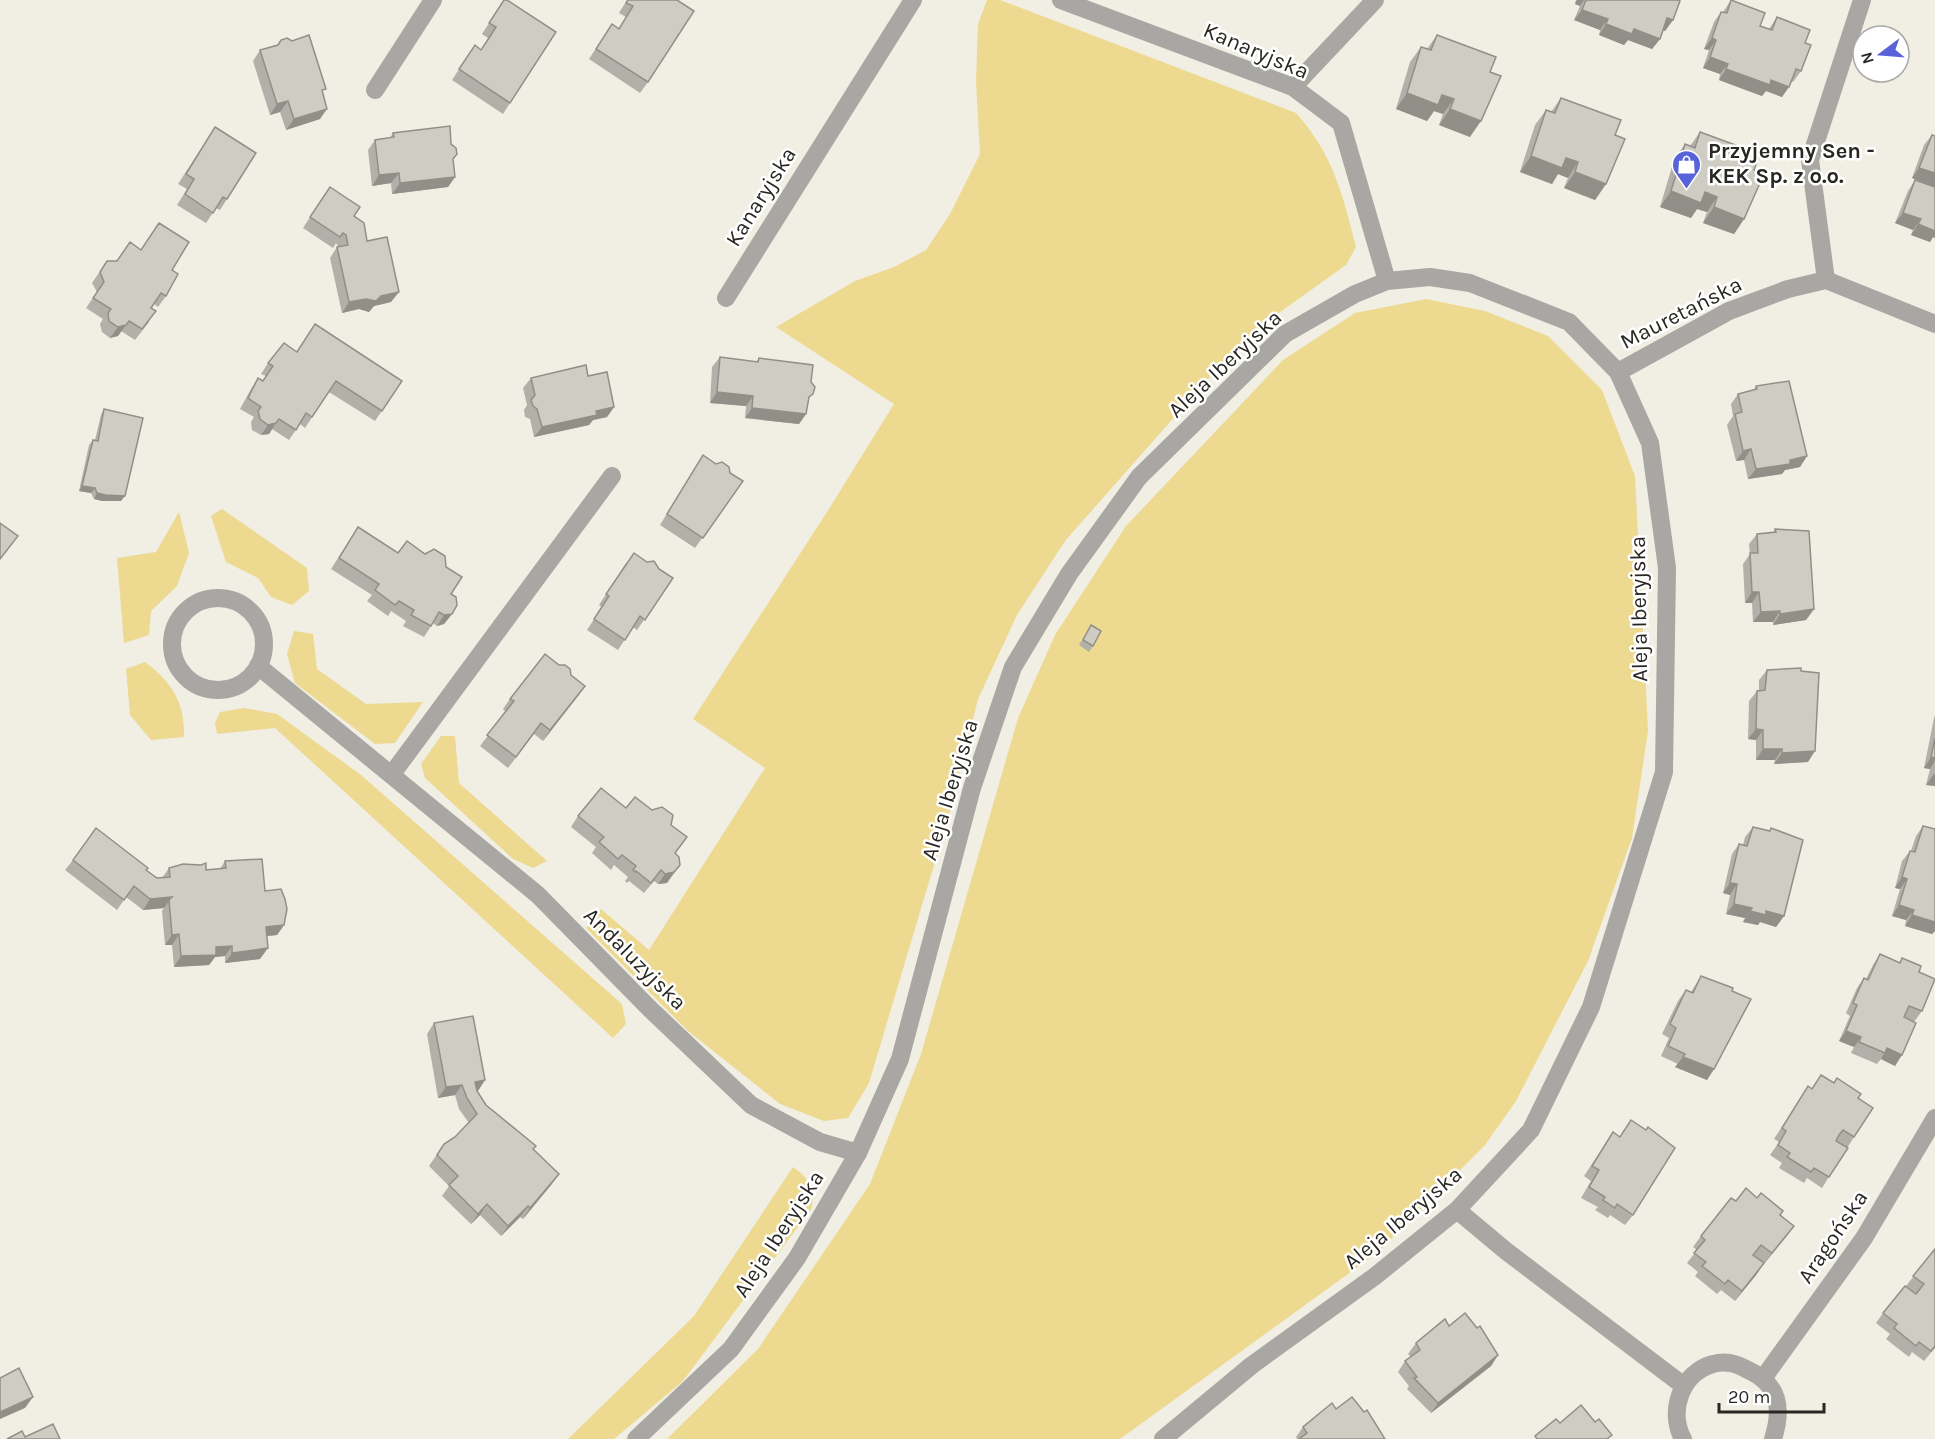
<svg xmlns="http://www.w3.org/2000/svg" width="1935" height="1439" font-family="Karla,sans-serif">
  <rect width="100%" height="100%" fill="#f1efe4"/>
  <!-- green -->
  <g fill="#edd990">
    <path d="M987 0H1000L1296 113C1333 154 1343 195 1356 247L1346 265 1276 315 1207 380 1065 541 1017 615 978 699 951 808 869 1083 848 1118 824 1121 780 1104 688 1031 586 928 601 909 649 950 765 768 693 719 827 512 894 404 776 327 855 281 894 267 926 250 950 214 980 154 976 81 978 24Z"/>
    <path d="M1426 299 1485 311 1548 336 1602 390 1635 476 1648 731 1632 838 1588 961 1516 1101 1485 1145 1377 1253 1120 1439H667L758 1349 870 1184 921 1054 1018 718 1055 635 1126 526 1283 360 1355 313Z"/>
    <path d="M222 509 307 568 309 591 292 605 271 597 258 578 226 562 211 516Z"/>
    <path d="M179 512 189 553 177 586 151 611 149 635 124 643 117 558 156 552Z"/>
    <path d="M294 631 313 634 317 669 366 704 423 702 395 743 375 744 295 683 287 654Z"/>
    <path d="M145 662C172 682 185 703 184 737L151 740 130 715 126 669Z"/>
    <path d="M244 708 277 714 361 775 622 1004 626 1024 613 1038 275 728 217 734 215 723 220 712Z"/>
    <path d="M441 736H455L459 783 547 861 533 868 513 859 425 778 421 764Z"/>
    <path d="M793 1167C810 1179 814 1188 812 1208L683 1381 614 1439H568L694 1316Z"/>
  </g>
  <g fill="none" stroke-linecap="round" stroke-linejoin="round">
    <!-- minor -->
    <g stroke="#a8a7a3" stroke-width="18">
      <path d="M1061 0 1293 87 1341 123 1387 281"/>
      <path d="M1293 87 1375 0"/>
      <path d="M375 90 433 0"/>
      <path d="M1826 280 1810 160 1862 0"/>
      <path d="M726 298 913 0"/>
      <path d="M1618 372 1729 311 1788 289 1826 280 1935 324"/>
      <circle cx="218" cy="644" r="46"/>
      <path d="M258 666 538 895 649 1008 751 1105 820 1142 858 1153"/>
      <path d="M392 774 612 476"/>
      <path d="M1457 1210 1506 1251 1684 1386"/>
      <path d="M1764 1377 1864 1238 1935 1118"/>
      <path d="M636 1439 731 1349 797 1258 858 1153 900 1059 972 788 1013 667 1069 574 1139 477 1285 334 1355 294 1387 281 1430 277 1470 283 1569 322 1618 372 1650 443 1667 568 1664 772 1591 1007 1531 1130 1457 1210 1374 1277 1252 1365 1163 1439"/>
      <path d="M1683 1439C1668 1411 1681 1373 1713 1364 1726 1360 1737 1364 1748 1370 1779 1384 1783 1408 1773 1439"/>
    </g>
  </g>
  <!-- wall -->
  <g fill="#b2b0a8">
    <path d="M504 0 510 103 503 114 452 80 475 45 481 50 482 49 488 38 482 34Z"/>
    <path d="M627 0H677L648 82 640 93 589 59 612 24 619 28 626 17 619 13Z"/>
    <path d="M1576 0H1677L1673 20 1665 31 1663 30 1660 39 1652 49 1628 40 1624 45 1599 35 1600 30 1574 20 1580 6 1575 4Z"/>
    <path d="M1731 0 1760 26 1769 29 1777 17 1805 43 1801 71 1793 82 1791 81 1782 97 1766 91 1762 96 1719 80 1720 74 1703 68 1709 50 1704 49 1714 22 1721 12H1723Z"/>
    <path d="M1437 35 1490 72 1470 137 1439 125 1443 114 1434 111 1427 121 1396 109 1410 62 1421 47 1427 49Z"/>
    <path d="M281 40 323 93 320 119 286 130 280 112 270 115 253 61 260 50 276 46Z"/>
    <path d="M1561 98 1615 135 1606 184 1595 200 1564 188 1568 178 1558 174 1552 184 1520 172 1535 125 1546 110 1551 112Z"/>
    <path d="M215 127 227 199 220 210 216 208 206 223 177 205 187 189 178 184Z"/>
    <path d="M1700 132 1754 170 1744 219 1734 234 1703 223 1707 212 1697 209 1691 218 1660 207 1674 160 1685 144 1690 146Z"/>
    <path d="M393 133 451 144 455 177 448 187 392 194 391 183 372 186 368 150 375 140 390 138Z"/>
    <path d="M1932 135 1935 187 1912 178 1924 145Z"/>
    <path d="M1915 180 1935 187V238L1933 237 1930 242 1911 235 1913 230 1895 223 1908 191Z"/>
    <path d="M323 197 354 216 367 241 391 302 374 306 369 312 359 309 342 313 330 258 337 247H339L338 246 336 243 333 248 303 228Z"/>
    <path d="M107 261 172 270 166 296 158 307 154 304 151 308 149 322 135 340 121 331 118 336 110 338 102 332 100 324 103 319 86 308 97 292 92 283Z"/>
    <path d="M297 351 402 381 375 421 329 392 305 428 300 424 289 440 272 429 269 434 261 435 252 430 251 422 254 417 240 409 251 389 258 378 263 381 266 376 261 374 268 363Z"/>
    <path d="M720 357 756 362 759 358 808 402 806 414 799 424 745 418 746 406 710 403 712 367Z"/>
    <path d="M588 376 614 407 607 417 593 420 589 425 534 437 530 419 525 417 524 410 527 405 523 388 531 378Z"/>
    <path d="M1756 386 1807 456 1800 467 1785 470 1782 474 1748 479 1744 460 1736 461 1727 425 1733 416 1731 404 1738 394 1754 389Z"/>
    <path d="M104 409 121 501H102L94 499 91 493 79 491 89 445 93 440H95L101 415Z"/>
    <path d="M703 455 743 481 695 548 660 525Z"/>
    <path d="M358 527 398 553 446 567 451 594 452 614 444 624 437 626 433 623 424 637 403 626 406 621 391 611 388 616 367 601 372 595 331 569Z"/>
    <path d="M1775 529 1814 609 1806 620 1773 625V622H1753L1752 603H1745L1743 564 1750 554 1749 544 1757 534 1773 533Z"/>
    <path d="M647 562 673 578 637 630 633 627 618 650 587 630 602 607 599 605 626 563Z"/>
    <path d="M1091 625 1093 646 1089 652 1079 645Z"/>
    <path d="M1767 670 1808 762 1774 764 1775 760H1756V740L1748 739 1749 701 1757 691 1759 690V680Z"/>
    <path d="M571 675 585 686 543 741 534 734 508 768 480 746 506 712 503 709 510 699Z"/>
    <path d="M1935 716V786L1926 785 1930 769 1924 768 1934 718Z"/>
    <path d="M626 808 675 854 667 883 658 884 654 881 644 893 629 881 627 883 625 881 628 877 614 865 611 870 592 853 596 847 571 827 578 816Z"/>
    <path d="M1923 826 1935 829V931L1932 934 1905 926 1906 920 1892 916 1900 889 1895 888 1902 861 1910 851H1911L1916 836Z"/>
    <path d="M1753 827 1769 831 1771 828 1784 916 1776 927 1760 922 1758 925 1743 922 1745 918 1726 914 1730 895 1723 893 1732 854 1739 844 1743 845 1745 837Z"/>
    <path d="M73 860 146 870 157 878H162L169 868 206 870 220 869 225 861 265 891 284 925 277 935 267 936 260 959 225 963V956L215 957 209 965 174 967 172 945H165L162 911 164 908 143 910 126 897 117 910 65 870Z"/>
    <path d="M1880 954 1899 963 1902 958 1919 972 1922 1011 1914 1022 1895 1066 1881 1059 1877 1064 1851 1053 1854 1047 1839 1041 1850 1016 1846 1013 1857 988 1864 978 1866 979 1873 965Z"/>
    <path d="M1701 976 1732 991 1714 1069 1707 1080 1675 1067 1678 1064 1661 1056 1669 1038 1662 1034 1678 1001 1686 990 1691 992Z"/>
    <path d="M434 1023 485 1080 477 1091 486 1105 559 1174 551 1185 523 1219 520 1217 501 1236 480 1215 471 1224 442 1196 449 1186 429 1166 444 1144 455 1137 469 1123 459 1109 455 1095 438 1098 427 1034Z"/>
    <path d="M1808 1086 1812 1089 1858 1098 1854 1137 1822 1188 1807 1178 1804 1183 1779 1168 1782 1163 1770 1155 1779 1142 1774 1139Z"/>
    <path d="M1613 1132 1633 1215 1625 1225 1610 1215 1608 1218 1595 1210 1598 1207 1581 1198 1591 1181 1584 1176Z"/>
    <path d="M1757 1198 1783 1211 1780 1216 1794 1226 1735 1301 1721 1290 1717 1294 1695 1276 1698 1272 1687 1263 1697 1250 1693 1247 1701 1236Z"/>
    <path d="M1935 1249V1349H1934L1924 1361 1912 1352 1909 1357 1886 1339 1890 1334 1876 1323 1883 1313 1906 1286Z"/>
    <path d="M1449 1326 1498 1355 1491 1366 1431 1413 1407 1389 1409 1386 1398 1372 1405 1361 1411 1357 1408 1354 1416 1343Z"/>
    <path d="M1336 1409 1385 1439H1297L1296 1437 1303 1427Z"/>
  </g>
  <!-- shaded-wall -->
  <g fill="#919088">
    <path d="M1577 0H1584L1580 6 1575 4Z"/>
    <path d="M1582 10 1608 19 1600 30 1574 20Z"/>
    <path d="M1667 18 1673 20 1665 31 1660 29Z"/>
    <path d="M1606 24 1634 29 1660 39 1652 49 1628 40 1624 45 1599 35Z"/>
    <path d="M1712 38 1716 40 1709 50 1704 49Z"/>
    <path d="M1710 57 1728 64 1720 74 1703 68Z"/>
    <path d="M1726 69 1771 80 1789 87 1782 97 1766 91 1762 96 1719 80Z"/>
    <path d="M1407 93 1442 95 1454 99 1443 114 1434 111 1427 121 1396 109Z"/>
    <path d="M288 101 280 112 270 115 277 104Z"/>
    <path d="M327 109 320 119 286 130 294 119Z"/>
    <path d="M1450 109 1481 121 1470 137 1439 125Z"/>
    <path d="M1531 156 1566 158 1578 162 1568 178 1558 174 1552 184 1520 172Z"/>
    <path d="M1919 168 1935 173V187L1912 178Z"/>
    <path d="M1575 172 1606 184 1595 200 1564 188Z"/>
    <path d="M399 173 391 183 372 186 379 175Z"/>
    <path d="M455 177 448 187 392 194 400 183Z"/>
    <path d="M1671 191 1705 192 1717 197 1707 212 1697 209 1691 218 1660 207Z"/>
    <path d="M1714 207 1744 219 1734 234 1703 223Z"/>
    <path d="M1903 213 1921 219 1913 230 1895 223Z"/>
    <path d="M1918 224 1935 231V238L1933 237 1930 242 1911 235Z"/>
    <path d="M399 292 391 302 374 306 369 312 359 309 342 313 349 302Z"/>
    <path d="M126 325 118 336 110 338 118 327Z"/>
    <path d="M717 392 753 396 746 406 710 403Z"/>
    <path d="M614 407 607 417 593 420 589 425 534 437 542 427 596 411Z"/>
    <path d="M752 408 806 414 799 424 745 418Z"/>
    <path d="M276 423 269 434 261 435 268 425Z"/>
    <path d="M1751 449 1744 460 1736 461 1743 451Z"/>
    <path d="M1807 456 1800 467 1785 470 1782 474 1748 479 1756 469Z"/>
    <path d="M82 486 95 488 91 493 79 491Z"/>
    <path d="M97 493 125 496 121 501H102L94 499Z"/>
    <path d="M1752 592H1759L1752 603H1745Z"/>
    <path d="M1814 609 1806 620 1773 625 1780 614Z"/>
    <path d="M1780 611 1773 622H1753L1761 612Z"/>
    <path d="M452 614 444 624 437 626 444 615Z"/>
    <path d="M585 686 578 696 543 741 550 730Z"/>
    <path d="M1756 729 1763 730 1756 740 1748 739Z"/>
    <path d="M1763 749H1782L1775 760H1756Z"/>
    <path d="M1815 751 1808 762 1774 764 1782 753Z"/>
    <path d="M1931 757 1935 758V761L1930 769 1924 768Z"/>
    <path d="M1934 774H1935V786L1926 785Z"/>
    <path d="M680 865 667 883 658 884 665 874Z"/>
    <path d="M1902 877 1907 879 1900 889 1895 888Z"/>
    <path d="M1730 883 1737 884 1730 895 1723 893Z"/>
    <path d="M172 897 164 908 143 910 150 899Z"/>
    <path d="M1734 904 1752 908 1745 918 1726 914Z"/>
    <path d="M1899 905 1914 910 1906 920 1892 916Z"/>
    <path d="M1750 911H1766L1784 916 1776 927 1760 922 1758 925 1743 922Z"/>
    <path d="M1912 915 1935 922V931L1932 934 1905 926Z"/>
    <path d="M284 925 277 935 258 937 266 927Z"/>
    <path d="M179 934 172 945H165L172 935Z"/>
    <path d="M232 946 225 956 215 957 209 965 174 967 181 956 216 947Z"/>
    <path d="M268 948 260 959 225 963 232 953Z"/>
    <path d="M1846 1031 1861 1037 1854 1047 1839 1041Z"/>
    <path d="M1887 1048 1902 1055 1895 1066 1881 1059Z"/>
    <path d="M1683 1057 1714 1069 1707 1080 1675 1067Z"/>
    <path d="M485 1080 478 1091 467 1093 475 1082Z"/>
    <path d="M462 1085 455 1095 438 1098 446 1087Z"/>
    <path d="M559 1174 551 1185 523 1219 530 1208Z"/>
    <path d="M487 1204 480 1215 471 1224 478 1214Z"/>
    <path d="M528 1206 520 1217 501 1236 508 1226Z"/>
    <path d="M1794 1226 1786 1237 1764 1264 1772 1253Z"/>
    <path d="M1764 1263 1757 1274 1735 1301 1742 1291Z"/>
    <path d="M1498 1355 1491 1366 1431 1413 1438 1403Z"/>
    <path d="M33 1397 25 1408 0 1419V1412Z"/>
  </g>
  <!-- building -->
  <g fill="#cfcdc3" stroke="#919088" stroke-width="1.5">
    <path d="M504 0H507L556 32 510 103 459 69 475 45 481 50 489 38 496 27 489 23Z"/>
    <path d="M628 0H677L694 11 648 82 596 49 612 24 619 29 633 6 626 3Z"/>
    <path d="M1586 0H1677L1680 1 1673 20 1667 18 1660 39 1634 29 1632 34 1606 24 1608 19 1582 10Z"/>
    <path d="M1731 0 1765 13 1760 26 1772 30 1777 17 1810 30 1805 43 1811 45 1801 71 1796 69 1789 87 1771 80 1770 85 1726 69 1728 64 1710 57 1716 40 1712 38 1721 12 1727 13Z"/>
    <path d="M309 35 326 89 322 90 327 109 294 119 288 101 277 104 260 50 278 45 281 40 287 38 292 41Z"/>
    <path d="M1437 35 1496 57 1490 72 1501 76 1481 121 1450 109 1454 99 1442 95 1438 105 1407 93 1421 47 1431 50Z"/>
    <path d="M1561 98 1621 120 1615 135 1625 139 1606 184 1575 172 1578 162 1566 158 1562 168 1531 156 1546 110 1555 113Z"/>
    <path d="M450 126 451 144 456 148 457 154 453 159 455 177 400 183 399 173 379 175 375 140 394 137 393 133Z"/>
    <path d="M215 127 256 153 227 199 223 197 213 213 185 194 194 179 186 174Z"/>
    <path d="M1700 132 1760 154 1754 170 1764 174 1744 219 1714 207 1717 197 1705 192 1701 203 1671 191 1685 144 1695 148Z"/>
    <path d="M1932 135 1935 136V173L1919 168Z"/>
    <path d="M1915 180 1935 187V231L1918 224 1921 219 1903 213Z"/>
    <path d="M330 187 360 207 354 216 364 223 367 241 387 237 399 292 381 296 376 301 366 299 349 302 337 247 348 245 346 235 343 233 340 237 310 217Z"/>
    <path d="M159 223 189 242 172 270 178 274 166 296 161 293 151 308 156 311 142 329 129 321 126 325 118 327 109 321 108 313 111 309 93 298 104 282 100 272 107 261H117L130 242 141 250Z"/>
    <path d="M315 324 402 381 382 411 336 381 312 417 306 413 296 430 279 419 276 423 268 425 260 419 258 411 261 407 248 398 258 378 263 381 273 366 268 363 284 343 297 352Z"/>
    <path d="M720 357 758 362 759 358 813 365 811 382 815 387 813 394 809 397 806 414 752 408 753 396 717 392Z"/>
    <path d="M586 365 588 376 607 372 614 407 596 411 597 415 542 427 537 409 533 406 531 400 535 395 531 378Z"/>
    <path d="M1789 381 1807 456 1790 460V464L1756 469 1751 449 1743 451 1735 414 1742 412 1738 394 1757 389 1756 386Z"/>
    <path d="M104 409 143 418 125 496 106 495 97 493 95 488 82 486 93 440 98 441Z"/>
    <path d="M703 455 716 464 722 462 729 467 730 473 743 481 703 538 667 514Z"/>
    <path d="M0 523 18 536 0 559Z"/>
    <path d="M358 527 398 553 407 541 425 554 434 549 445 556 446 567 462 577 451 594 456 597 457 605 452 614 444 615 439 612 431 626 411 615 414 610 399 601 395 605 375 590 379 584 339 558Z"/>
    <path d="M1775 529 1809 531 1814 609 1780 614V611L1761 612 1759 592H1752L1750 553H1758L1757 534 1776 532Z"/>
    <path d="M634 553 647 562 654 561 659 569 673 578 645 620 640 616 625 640 594 619 609 596 606 594Z"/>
    <path d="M1091 625 1101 631 1093 646 1083 640Z"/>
    <path d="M545 654 559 665H565L570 669 571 675 585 686 550 730 541 723 516 757 487 735 514 701 510 699Z"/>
    <path d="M1801 668V671L1819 673 1815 751 1782 753V749H1763V730L1756 729 1757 691 1765 690 1767 670Z"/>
    <path d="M1935 738V758L1931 757Z"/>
    <path d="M601 788 626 808 635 797 652 810 662 807 673 815 671 825 687 837 675 853 679 857 680 865 674 872 665 874 661 870 651 883 636 871 635 872 633 870 636 866 622 855 618 859 599 842 604 837 578 816Z"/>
    <path d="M1923 826 1935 829V922L1912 915 1914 910 1899 905 1907 879 1902 877 1910 851 1915 852Z"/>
    <path d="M1753 827 1770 831 1771 828 1803 840 1784 916 1766 911V915L1750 911 1752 908 1734 904 1737 884 1730 883 1739 844 1747 846Z"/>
    <path d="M96 828 148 868 146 870 157 878 170 877 169 868 183 864 201 865 206 863V870L226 868 225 861 262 859 265 891 281 889 285 899 287 909 284 925 266 927 268 948 232 953V946L216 947V955L181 956 179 934 172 935 169 900 172 897 150 899 134 886 124 900 73 860Z"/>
    <path d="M1880 954 1900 963 1902 958 1921 966 1919 972 1935 979 1922 1011 1909 1006 1904 1017 1916 1023 1902 1055 1887 1048 1885 1053 1859 1042 1861 1037 1846 1031 1857 1005 1853 1003 1864 978 1868 980Z"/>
    <path d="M1701 976 1733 988 1732 991 1751 999 1714 1069 1683 1057 1685 1054 1668 1046 1676 1028 1670 1024 1686 990 1693 993Z"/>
    <path d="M473 1016 485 1080 475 1082 477 1091 486 1105 536 1146 533 1149 559 1174 530 1208 528 1206 508 1226 487 1204 478 1214 449 1185 458 1176 437 1155 444 1144 455 1137 477 1114 467 1098 462 1085 446 1087 434 1023Z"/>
    <path d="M1821 1075 1834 1083 1837 1078 1861 1094 1858 1098 1873 1108 1854 1137 1843 1130 1839 1135 1836 1141 1848 1148 1829 1177 1814 1168 1811 1172 1787 1157 1790 1153 1778 1145 1786 1131 1782 1128 1808 1086 1812 1089Z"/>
    <path d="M1631 1120 1646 1130 1648 1127 1675 1148 1633 1215 1617 1204 1615 1208 1603 1200 1605 1197 1589 1187 1599 1170 1592 1166 1613 1132 1620 1137Z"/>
    <path d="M1746 1188 1757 1198 1761 1193 1783 1211 1780 1215 1794 1226 1772 1253 1761 1245 1753 1255 1764 1263 1742 1291 1728 1280 1725 1284 1702 1266 1706 1262 1694 1253 1705 1240 1701 1236 1731 1198 1736 1201Z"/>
    <path d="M1935 1249V1346L1931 1351 1919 1342 1916 1346 1894 1328 1897 1324 1883 1313 1905 1286 1916 1294 1924 1284 1913 1276Z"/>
    <path d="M1465 1313 1477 1328 1480 1326 1498 1355 1438 1403 1414 1378 1417 1377 1405 1361 1420 1350 1416 1343 1445 1319 1449 1326Z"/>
    <path d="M19 1368 33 1397 0 1412V1378Z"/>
    <path d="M1352 1397 1364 1412 1367 1410 1385 1439H1299L1307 1433 1303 1427 1332 1403 1336 1409Z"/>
    <path d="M1581 1405 1595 1422 1599 1419 1612 1435 1608 1438V1439H1537L1535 1436 1556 1419 1560 1423Z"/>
    <path d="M53 1424 60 1439H7L22 1431 25 1437Z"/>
  </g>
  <!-- icons -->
  <defs>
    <symbol id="shop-pin" viewBox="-11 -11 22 30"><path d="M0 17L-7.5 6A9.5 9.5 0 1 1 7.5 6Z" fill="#5863da" stroke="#fff"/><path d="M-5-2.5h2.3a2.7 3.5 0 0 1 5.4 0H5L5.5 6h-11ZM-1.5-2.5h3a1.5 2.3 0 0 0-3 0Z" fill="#fff"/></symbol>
  </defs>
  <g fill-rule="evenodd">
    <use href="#shop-pin" x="1670" y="148" width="33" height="45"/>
  </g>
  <g text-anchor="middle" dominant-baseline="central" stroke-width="5" stroke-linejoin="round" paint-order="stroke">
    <!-- street labels -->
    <g font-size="22" fill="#282723" stroke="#fff">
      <text transform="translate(1256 51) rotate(23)">Kanaryjska</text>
      <text transform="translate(761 197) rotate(-58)">Kanaryjska</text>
      <text transform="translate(1681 313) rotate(-27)">Mauretańska</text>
      <text transform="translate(1225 364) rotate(-43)">Aleja Iberyjska</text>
      <text transform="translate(1639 609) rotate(-91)">Aleja Iberyjska</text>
      <text transform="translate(950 790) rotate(-73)">Aleja Iberyjska</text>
      <text transform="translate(635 959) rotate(45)">Andaluzyjska</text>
      <text transform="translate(1403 1218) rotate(-40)">Aleja Iberyjska</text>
      <text transform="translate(779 1234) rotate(-57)">Aleja Iberyjska</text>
      <text transform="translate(1833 1237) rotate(-56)">Aragońska</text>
    </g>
    <!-- poi labels -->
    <g font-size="22" font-weight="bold" fill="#282723" stroke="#fff" text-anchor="start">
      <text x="1708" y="151">Przyjemny Sen -<tspan x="1708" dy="25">KEK Sp. z o.o.</tspan></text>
    </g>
  </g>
  <!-- north arrow -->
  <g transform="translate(1881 54) rotate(254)"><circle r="28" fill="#ffffff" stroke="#a9a9a7" stroke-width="1.5"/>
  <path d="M0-4.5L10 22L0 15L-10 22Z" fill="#5863da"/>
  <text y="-9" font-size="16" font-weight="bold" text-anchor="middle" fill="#282723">N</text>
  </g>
  <!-- scale -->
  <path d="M1719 1403v9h105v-9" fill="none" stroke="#282723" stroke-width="3"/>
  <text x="1728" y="1403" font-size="18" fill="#282723" stroke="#ffffff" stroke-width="4.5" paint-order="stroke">20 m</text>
</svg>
